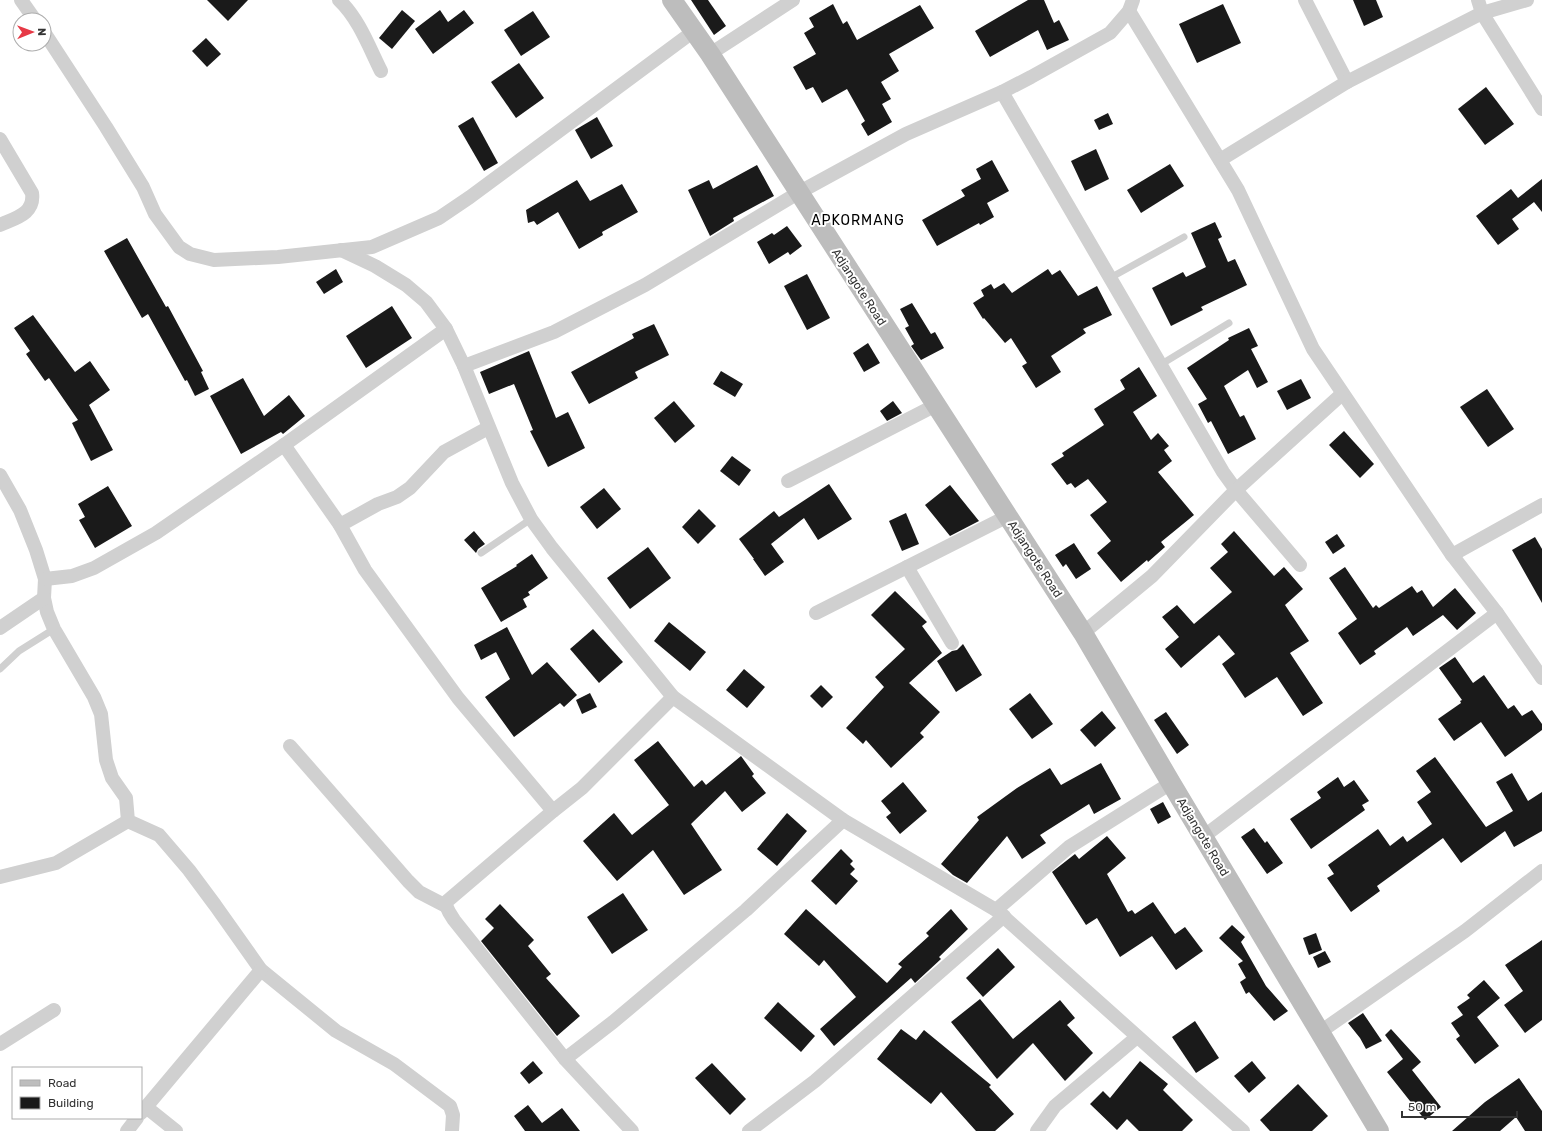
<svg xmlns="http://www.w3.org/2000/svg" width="1542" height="1131" font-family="Rubik,sans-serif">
  <rect width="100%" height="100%" fill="#fff"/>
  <!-- building -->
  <g fill="#1a1a1a">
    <path d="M207 0H248L228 21Z"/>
    <path d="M691 0H708L726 26 714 35Z"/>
    <path d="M1028 0H1044L1054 23 1059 20 1069 40 1047 50 1038 30 990 57 975 31Z"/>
    <path d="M1353 0H1376L1383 17 1364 26Z"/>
    <path d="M833 4 843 24 847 21 857 40 920 5 934 28 889 54 899 71 881 82 891 99 882 104 892 122 868 136 861 124 865 121 847 89 822 103 813 87 806 90 793 67 816 54 804 33 814 27 809 18Z"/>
    <path d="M1223 4 1241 43 1197 63 1179 24Z"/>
    <path d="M402 10 415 21 392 49 379 38Z"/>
    <path d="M440 10 448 22 464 10 474 23 433 54 415 29Z"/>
    <path d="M533 11 550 37 521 56 504 30Z"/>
    <path d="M206 38 221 54 207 67 192 51Z"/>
    <path d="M519 63 544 98 516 118 491 82Z"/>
    <path d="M1486 87 1514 124 1485 145 1458 109Z"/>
    <path d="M1108 113 1113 124 1099 130 1094 120Z"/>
    <path d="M473 117 498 163 484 171 458 126Z"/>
    <path d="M597 117 613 146 591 159 575 130Z"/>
    <path d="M1096 149 1109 179 1085 191 1071 161Z"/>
    <path d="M992 160 1009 191 987 203 994 217 980 225 979 223 937 246 922 220 965 196 961 190 981 179 976 169Z"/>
    <path d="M1170 164 1184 186 1141 213 1127 190Z"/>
    <path d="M757 165 774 196 733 218 734 221 710 236 688 190 709 180 713 189Z"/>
    <path d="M1542 179V212L1534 202 1512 219 1519 229 1498 245 1476 216 1511 189 1518 198Z"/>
    <path d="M577 180 590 201 622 184 638 212 602 232 603 235 579 249 558 212 537 225 534 221 528 223 526 210Z"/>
    <path d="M1215 222 1222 237 1218 239 1228 262 1235 259 1247 285 1201 307 1203 310 1171 326 1152 288 1183 272 1186 277 1206 267 1191 233Z"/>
    <path d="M787 226 802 246 790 255 788 252 769 264 757 242 772 233 774 235Z"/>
    <path d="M127 238 166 307 168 306 203 371 201 372 209 389 195 396 187 380 185 381 148 314 142 318 104 251Z"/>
    <path d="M336 269 343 282 324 294 316 282Z"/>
    <path d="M1048 269 1052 275 1060 270 1078 296 1097 286 1112 315 1083 329 1086 333 1051 356 1061 372 1036 388 1022 366 1027 363 1011 338 1005 343 984 318 983 319 973 303 984 296 981 290 991 284 994 289 1004 283 1012 293Z"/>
    <path d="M807 274 830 318 807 330 784 286Z"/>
    <path d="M912 303 931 334 935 332 944 348 921 360 911 346 914 344 905 328 909 326 900 309Z"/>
    <path d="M392 306 412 338 366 368 346 336Z"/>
    <path d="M33 315 75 372 90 361 110 390 89 405 113 450 91 461 72 423 78 420 49 378 45 381 26 354 30 351 14 328Z"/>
    <path d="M654 324 669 355 635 372 638 378 589 404 571 372 634 338 632 334Z"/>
    <path d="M1249 328 1258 346 1251 349 1268 382 1257 388 1248 370 1224 386 1240 417 1244 415 1256 439 1228 454 1211 421 1208 423 1198 404 1207 399 1187 368 1229 340 1228 338Z"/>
    <path d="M868 343 880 363 864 372 853 353Z"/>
    <path d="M529 351 556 418 568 412 585 448 548 467 530 431 533 430 514 384 489 394 480 372Z"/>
    <path d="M1139 367 1157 396 1133 412 1151 440 1158 433 1169 446 1164 450 1172 461 1158 472 1194 515 1161 542 1165 547 1148 562 1147 560 1121 582 1097 553 1111 541 1090 515 1107 502 1088 479 1075 488 1071 483 1067 485 1051 464 1064 456 1062 453 1104 425 1094 409 1125 389 1120 380Z"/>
    <path d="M721 371 743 384 735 397 713 384Z"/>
    <path d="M243 378 264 416 289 395 305 416 283 434 281 432 241 454 210 396Z"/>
    <path d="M1301 379 1311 398 1287 410 1277 391Z"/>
    <path d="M1487 389 1514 429 1488 447 1460 407Z"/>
    <path d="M674 401 695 426 675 443 654 418Z"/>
    <path d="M893 401 902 413 887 421 880 411Z"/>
    <path d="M1344 431 1374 464 1360 478 1329 445Z"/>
    <path d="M732 456 751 470 739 486 720 471Z"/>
    <path d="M829 484 852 519 818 540 804 518 771 544 784 562 765 576 753 559H754L739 539 774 511 779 517Z"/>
    <path d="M950 485 979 521 950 536 925 505Z"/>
    <path d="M108 486 132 526 95 548 79 520 85 517 78 504Z"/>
    <path d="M604 488 621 509 597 529 580 507Z"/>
    <path d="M699 509 716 526 698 544 682 527Z"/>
    <path d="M906 513 919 544 902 551 889 521Z"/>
    <path d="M474 531 485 544 478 549 476 553 464 540Z"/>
    <path d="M1234 531 1274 576 1284 567 1303 589 1285 605 1309 641 1290 653 1323 703 1303 716 1277 677 1245 698 1222 664 1235 654 1219 635 1181 668 1165 649 1179 637 1162 617 1177 605 1194 624 1232 592 1210 568 1228 552 1221 544Z"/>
    <path d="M1337 534 1345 546 1333 554 1325 542Z"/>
    <path d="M1535 537 1542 549V603L1512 550Z"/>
    <path d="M1074 543 1091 569 1076 579 1066 564 1063 567 1055 555Z"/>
    <path d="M648 547 671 578 630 609 607 578Z"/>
    <path d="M532 554 548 578 528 592 530 595 523 599 527 607 501 622 481 588 517 566 516 565Z"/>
    <path d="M1345 567 1373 608 1376 605 1379 608 1412 586 1417 593 1422 590 1433 607 1455 588 1476 613 1457 630 1443 615 1413 636 1407 627 1374 651 1376 654 1360 665 1338 633 1357 619 1329 578Z"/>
    <path d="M895 591 927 622 922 626 942 653 909 683 940 712 920 733 924 737 891 768 866 740 863 744 846 728 884 687 875 677 905 649 871 615Z"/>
    <path d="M669 622 706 652 690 671 654 641Z"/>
    <path d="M507 627 532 675 547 662 577 695 564 707 560 703 514 737 485 697 510 679 496 652 481 660 474 645Z"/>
    <path d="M593 629 623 662 599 683 570 649Z"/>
    <path d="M963 644 982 675 956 692 937 661 952 651 957 650Z"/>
    <path d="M1455 657 1473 683 1484 675 1508 709 1514 705 1522 716 1532 710 1542 724V730L1505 757 1481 722 1454 741 1438 719 1461 703 1460 701 1462 700 1439 668Z"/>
    <path d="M744 669 765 687 747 708 726 690Z"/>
    <path d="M821 685 833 697 822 708 810 696Z"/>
    <path d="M590 693 597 707 582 714 576 700Z"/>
    <path d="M1030 693 1053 724 1032 739 1009 709Z"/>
    <path d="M1102 711 1116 728 1095 747 1080 730Z"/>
    <path d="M1166 712 1189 745 1177 754 1154 720Z"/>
    <path d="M658 741 694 787 702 780 706 785 741 756 754 774 752 776 766 793 742 812 725 791 691 824 722 870 684 895 653 850 617 881 583 841 614 813 632 835 669 805 634 760Z"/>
    <path d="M1435 757 1486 827 1513 811 1496 782 1512 773 1528 801 1542 792V831L1514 847 1505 831 1461 863 1443 838 1377 886 1380 891 1351 912 1327 878 1334 874 1328 865 1378 829 1390 846 1403 836 1407 842 1432 824 1417 802 1431 792 1416 771Z"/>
    <path d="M1101 763 1121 799 1094 814 1089 804 1040 835 1046 843 1022 859 1007 836 967 883 953 875 941 864 979 820 977 817 1017 788 1050 768 1061 785Z"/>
    <path d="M1338 777 1344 787 1354 780 1369 801 1362 805 1365 810 1311 849 1290 819 1321 798 1317 792Z"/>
    <path d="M903 782 927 811 900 834 886 817 891 813 881 801Z"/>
    <path d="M1163 802 1171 817 1158 824 1150 809Z"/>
    <path d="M787 813 807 831 777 866 757 849Z"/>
    <path d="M1254 828 1265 843 1267 841 1283 863 1267 874 1241 837Z"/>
    <path d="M1107 836 1126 858 1107 874 1128 912 1132 910 1135 914 1153 902 1175 934 1185 927 1203 951 1176 970 1152 936 1120 957 1097 918 1086 925 1052 872 1075 854 1079 859Z"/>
    <path d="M841 849 853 861 850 864 855 869 850 874 858 881 836 905 811 881Z"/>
    <path d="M623 893 648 930 612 954 587 917Z"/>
    <path d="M500 904 534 940 528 946 551 974 546 978 580 1016 557 1036 481 941 494 928 485 919Z"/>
    <path d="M806 909 887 983 902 967 898 964 929 936 926 933 951 909 968 929 939 957 941 959 915 983 911 978 834 1046 820 1029 856 997 824 960 819 966 784 934Z"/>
    <path d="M1232 925 1245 937 1241 942 1266 986 1288 1011 1274 1021 1249 992 1246 994 1240 982 1246 978 1238 964 1243 961 1219 938Z"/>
    <path d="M1316 933 1322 950 1309 955 1303 938Z"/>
    <path d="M1542 940V1020L1525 1033 1504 1005 1523 991 1505 965Z"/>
    <path d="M998 948 1015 967 983 997 966 978Z"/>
    <path d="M1325 951 1331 962 1318 968 1313 957Z"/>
    <path d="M1484 980 1500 998 1477 1017 1499 1046 1475 1064 1456 1039 1460 1036 1451 1023 1463 1015 1457 1007 1470 998 1467 995Z"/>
    <path d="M980 999 1013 1039 1060 1000 1075 1018 1067 1025 1093 1053 1065 1081 1033 1043 997 1079 951 1022Z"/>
    <path d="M778 1002 815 1036 801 1052 764 1018Z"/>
    <path d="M1363 1013 1382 1041 1366 1049 1360 1038 1348 1023Z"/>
    <path d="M1195 1021 1219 1058 1196 1073 1172 1037Z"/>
    <path d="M901 1029 916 1040 924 1030 991 1085 989 1087 1014 1114 995 1131H976L941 1092 931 1104 877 1059Z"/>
    <path d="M1391 1029 1421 1062 1412 1070 1441 1107 1425 1120 1387 1072 1403 1059 1385 1035Z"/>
    <path d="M533 1061 543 1073 529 1084 520 1073Z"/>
    <path d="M1140 1061 1168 1084 1163 1090 1193 1120 1182 1131H1139L1127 1119 1117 1130 1090 1104 1103 1091 1110 1098Z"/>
    <path d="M1252 1061 1266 1078 1249 1093 1234 1076Z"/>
    <path d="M712 1063 746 1099 730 1115 695 1078Z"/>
    <path d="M1519 1078 1542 1111V1131H1525L1516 1117 1500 1131H1452L1485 1102Z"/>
    <path d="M1298 1084 1328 1116 1312 1131H1270L1260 1120Z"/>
    <path d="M528 1105 542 1123 562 1108 580 1131H525L514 1116Z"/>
  </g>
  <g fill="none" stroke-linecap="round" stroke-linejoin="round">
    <!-- lane -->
    <g stroke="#d0d0d0" stroke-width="7">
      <path d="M1110 278 1184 237"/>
      <path d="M1160 365 1229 323"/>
      <path d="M481 553 531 519"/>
      <path d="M0 669 19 651 54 629"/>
    </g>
    <!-- street -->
    <g stroke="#d0d0d0" stroke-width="14">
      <path d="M21 0 35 20"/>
      <path d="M339 0C359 19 369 47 381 71"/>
      <path d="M1305 0 1347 82"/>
      <path d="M1478 0 1482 13 1542 109"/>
      <path d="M1129 11 1238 190 1313 349 1452 555 1497 613"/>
      <path d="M44 32 106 127 143 187 155 214 179 247 190 254 214 260 278 257 372 247 439 218 470 197 694 31"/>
      <path d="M710 54 793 0"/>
      <path d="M1002 92 1223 472 1236 490 1300 565"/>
      <path d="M0 139 32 193C35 214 15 218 0 225"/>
      <path d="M1220 160 1347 82 1482 13 1527 0"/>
      <path d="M341 250 375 266 406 285 426 302 446 329 464 366 512 483 531 519 552 548 673 697 843 820 996 910 1243 1131"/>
      <path d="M464 366 554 332 645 285 798 193 906 134 1002 92 1031 77 1110 33 1129 11 1133 0"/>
      <path d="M488 428 444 452 410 488 397 497 378 504 340 525 365 570 458 698 553 811"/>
      <path d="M284 445 340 525"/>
      <path d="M0 475 20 510 36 550 45 579 44 598 47 612 54 629 94 697 101 714 106 760 112 778 126 798 128 821 159 835 189 870 215 905 261 970 336 1031 394 1064 450 1106 453 1115 452 1131"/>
      <path d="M788 481 936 405"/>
      <path d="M1452 555 1542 505"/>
      <path d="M907 567 952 643"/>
      <path d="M45 579 72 576 94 568 156 533 284 445 446 329"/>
      <path d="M816 613 1008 516"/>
      <path d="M0 628 44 598"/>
      <path d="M1083 633 1152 576 1236 490 1342 394"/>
      <path d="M290 746 408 881 419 892 446 906"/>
      <path d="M1203 837 1497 613 1542 678"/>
      <path d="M0 877 56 863 128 821"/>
      <path d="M996 910 1069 847 1171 783"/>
      <path d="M1320 1032 1465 931 1542 871"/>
      <path d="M0 1044 54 1010"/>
      <path d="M565 1059 613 1022 746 910 843 820"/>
      <path d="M146 1107 176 1131"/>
      <path d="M141 1113 261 970"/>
      <path d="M127 1131 137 1118"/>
      <path d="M632 1131 565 1059 454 920 449 912 445 903 553 811 582 788 673 697"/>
      <path d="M749 1131 815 1081 1004 916"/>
      <path d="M1037 1131 1055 1106 1137 1037"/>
    </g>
    <!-- secondary -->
    <path stroke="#bdbdbd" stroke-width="20" d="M672 0 710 54 1083 633 1171 783 1379 1131"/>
  </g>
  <g text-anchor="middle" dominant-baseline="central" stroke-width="4" stroke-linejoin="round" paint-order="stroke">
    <!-- street labels -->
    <g font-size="12" fill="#333" stroke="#fff">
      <text transform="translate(859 287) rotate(57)">Adjangote Road</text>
      <text transform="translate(1035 559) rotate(57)">Adjangote Road</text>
      <text transform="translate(1203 837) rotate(59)">Adjangote Road</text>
    </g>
    <!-- quarter labels -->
    <g font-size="14" letter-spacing="1" fill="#000" stroke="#fff">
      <text x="858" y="220">APKORMANG</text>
    </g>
  </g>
  <!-- legend -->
  <rect x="12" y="1067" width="130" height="52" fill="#ffffff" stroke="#adadad"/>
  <rect x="20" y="1080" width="20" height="6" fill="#bdbdbd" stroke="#adadad"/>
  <text x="48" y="1087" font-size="12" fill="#333333">Road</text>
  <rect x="20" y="1097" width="20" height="12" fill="#1a1a1a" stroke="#adadad"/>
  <text x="48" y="1107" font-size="12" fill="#333333">Building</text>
  <!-- north arrow -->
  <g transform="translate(32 32) rotate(89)"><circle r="19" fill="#ffffff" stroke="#adadad"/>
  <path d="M0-3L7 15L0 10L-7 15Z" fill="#e63946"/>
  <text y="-6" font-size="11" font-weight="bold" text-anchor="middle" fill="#333333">N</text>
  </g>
  <!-- scale -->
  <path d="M1402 1111v6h115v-6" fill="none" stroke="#333333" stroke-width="2"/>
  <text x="1408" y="1111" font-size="12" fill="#333333" stroke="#ffffff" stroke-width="3" paint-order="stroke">50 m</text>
</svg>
